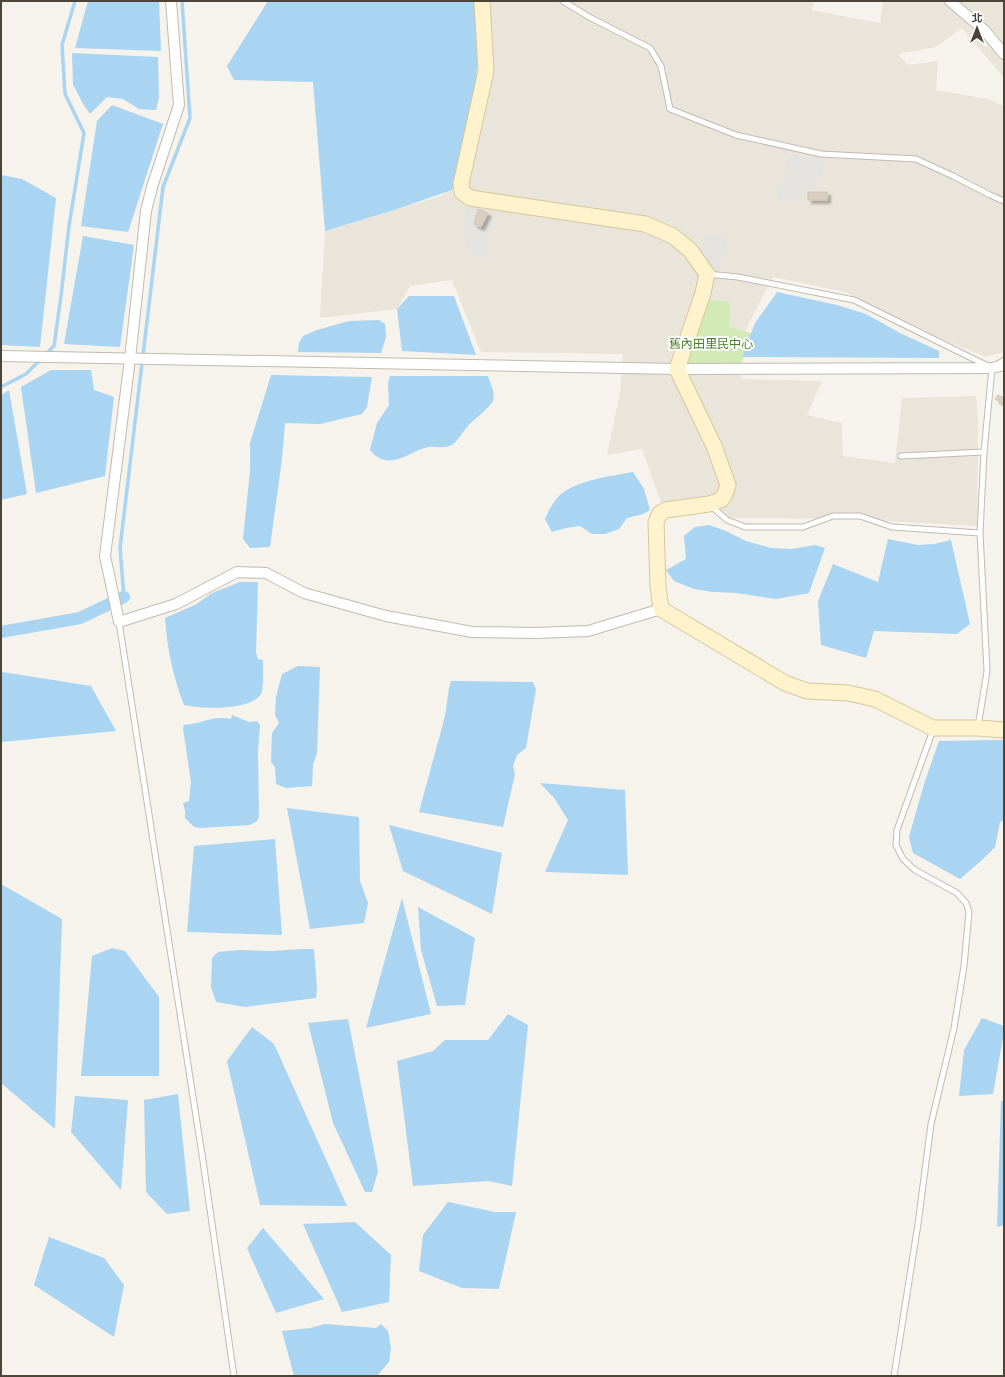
<svg xmlns="http://www.w3.org/2000/svg" width="1005" height="1377" font-family="'Sofia Sans Condensed','Noto Sans TC',sans-serif">
  <defs>
    <filter id="shadow"><feDropShadow dx="3.5" dy="3.5" stdDeviation="1" flood-color="#0004"/></filter>
  </defs>
  <rect width="100%" height="100%" fill="#f6f3ec"/>
  <!-- residential -->
  <path fill="#eae5da" d="M487 1H814L812 10 880 23 883 1H1004V78L962 28 936 47 898 54 908 65 938 61 936 90 988 99 1004 106V352L986 357 940 338 845 292 773 277 750 321 734 357 742 379 822 381 807 415 842 423 843 456 895 463 902 398 976 396 978 420 977 526 851 519 730 518 722 512 715 500 663 509 642 449 607 455 620 393 623 354 481 352 452 280 410 286 397 309 320 318 325 231 441 196 470 180 491 87 494 67Z"/>
  <!-- green -->
  <path fill="#d2eab5" d="M701 299 730 302 729 327 751 333 740 369H677Z"/>
  <!-- parking -->
  <g fill="#e5e3e0">
    <path d="M790 154 826 160 822 176 808 192 795 202 777 200Z"/>
    <path d="M466 202 489 209 487 257 472 260 463 231Z"/>
    <path d="M705 233 727 236 718 275 707 274 700 261Z"/>
  </g>
  <!-- water -->
  <g fill="#a9d4f2">
    <path d="M88 1H159L161 51 75 48Z"/>
    <path d="M268 1H475L479 51 471 119 452 190 397 209 325 231 313 82 234 80 227 66Z"/>
    <path d="M72 53 158 57 159 97 156 110 139 109 123 99 107 97 90 114 83 104 73 84Z"/>
    <path d="M112 105 163 124 128 232 81 226 97 121Z"/>
    <path d="M1 175 22 179 56 198 40 347 1 345Z"/>
    <path d="M83 236 134 245 120 347 64 344Z"/>
    <path d="M777 292 837 305 866 314 900 333 939 351V358L742 357 755 323Z"/>
    <path d="M409 296H454L476 355 402 351 397 309Z"/>
    <path d="M379 320 385 324 386 337 381 353 298 352 299 343 303 336 317 330 349 321Z"/>
    <path d="M51 370H91L94 390 114 397 105 476 36 493 21 387Z"/>
    <path d="M271 375 372 377 367 407 362 414 320 424 285 423 282 459 270 547 250 548 243 539 250 471V443Z"/>
    <path d="M390 376H488C490 384 496 392 493 400 491 407 473 420 468 426 463 431 458 441 452 445 444 449 435 446 428 447 407 452 389 473 370 450L377 423 389 405 388 383Z"/>
    <path d="M9 390 27 494 1 500V395Z"/>
    <path d="M633 472 644 489 650 510 643 514 627 518 619 529 605 534H592L580 526 566 528 552 532 545 519C549 510 553 502 560 495 577 480 611 476 633 472Z"/>
    <path d="M709 525 726 531 746 541 771 548 792 549 815 545 825 548 809 593 776 599 736 593 713 592 694 589 674 581 666 570 686 559 684 536 695 527Z"/>
    <path d="M888 539 918 545 934 544 951 540 970 624 957 634 874 631 866 658 821 645 818 601 833 564 878 582Z"/>
    <path d="M240 582H258L256 653 258 659 263 660C263 668 264 688 261 694 250 711 202 709 184 705 173 677 167 648 165 618L195 605 212 593Z"/>
    <path d="M298 666 320 667 317 753 313 765 312 786 286 788 276 784 275 767 271 762 272 733 279 723 275 715 276 697 282 674Z"/>
    <path d="M2 672 91 686 116 731 1 742Z"/>
    <path d="M451 681 533 682 536 690 526 748 517 755 513 766 515 774 503 827 419 812 445 716 449 688Z"/>
    <path d="M232 715 249 722 257 721 260 725 258 751 259 817 257 821 250 825 200 828 194 827 185 818V811L183 803 189 801 191 782 183 728 184 725C201 724 213 715 231 719Z"/>
    <path d="M997 740H1004V820L1000 822 995 847 982 860 960 879 913 853 909 837 924 784 939 741Z"/>
    <path d="M540 783 625 790 628 875 545 872 568 820 554 798Z"/>
    <path d="M287 808 359 817 360 881 368 903 364 923 310 929Z"/>
    <path d="M389 825 502 853 492 914 403 871Z"/>
    <path d="M275 839 282 935 187 932 194 846Z"/>
    <path d="M1 884 62 919 55 1129 1 1083Z"/>
    <path d="M402 898 431 1014 366 1028Z"/>
    <path d="M418 907 475 938 465 1005 437 1006 421 950Z"/>
    <path d="M112 948 125 951 159 997V1076H81L92 956Z"/>
    <path d="M300 949H314L317 988 316 998 245 1007 216 1002 211 987 212 958 218 952 240 950 273 951Z"/>
    <path d="M508 1014 528 1025 512 1186 488 1181 413 1186 397 1061 433 1051 445 1040H488Z"/>
    <path d="M982 1018 1004 1026V1032L993 1094 959 1096 964 1050Z"/>
    <path d="M348 1019 378 1171 372 1192H365L333 1123 308 1023Z"/>
    <path d="M252 1027 274 1044 347 1206 260 1205 227 1061Z"/>
    <path d="M178 1094 190 1211 167 1214 146 1192 144 1100Z"/>
    <path d="M75 1096 128 1100 121 1190 71 1132Z"/>
    <path d="M1001 1101H1004V1225L997 1227Z"/>
    <path d="M448 1202 495 1212H516L499 1289 462 1288 419 1271 423 1235Z"/>
    <path d="M355 1222 391 1255 389 1302 342 1312 303 1224Z"/>
    <path d="M263 1228 324 1299 276 1313 247 1248Z"/>
    <path d="M49 1237 104 1258 124 1285 114 1337 34 1285Z"/>
    <path d="M325 1324 376 1328 381 1324 388 1331 391 1349 389 1362 377 1376H294L282 1331 310 1328Z"/>
  </g>
  <g fill="none" stroke-linecap="round" stroke-linejoin="round">
    <!-- stream -->
    <g stroke="#a9d4f2" stroke-width="3.5">
      <path d="M1 387 26 374 54 346 61 296 69 226 84 133 65 94 62 45 75 1"/>
      <path d="M124 597 120 548 163 187 190 118 182 1"/>
    </g>
    <!-- canal -->
    <path stroke="#a9d4f2" stroke-width="12" d="M1 632 80 618 124 597"/>
  </g>
  <!-- building -->
  <g fill="#d8cfc1" stroke="#d3c7b4" filter="url(#shadow)">
    <rect x="808" y="192" width="19" height="8"/>
    <path d="M478 209 488 213 481 227 474 224Z"/>
    <path d="M998 395 1004 398 1003 403 995 399Z"/>
  </g>
  <g fill="none" stroke-linecap="round" stroke-linejoin="round">
    <defs>
      <g id="lane">
        <path d="M563 1 589 17 650 48 661 66 670 109 736 135 821 154 916 159 953 176 990 195 1004 201"/>
        <path d="M707 274 738 277 854 300 988 366"/>
        <path d="M901 456 984 452"/>
        <path d="M710 505 727 520 745 527H803L833 516H860L892 527 980 533"/>
        <path d="M119 622 203 1161 234 1376"/>
        <path d="M978 727 987 671 980 533 984 452 992 368 1004 360"/>
        <path d="M894 1376 918 1224 931 1124 954 1028 964 966 969 912 966 903 957 893 915 870 903 859 896 845 897 830 933 730"/>
      </g>
      <g id="street">
        <path d="M171 1 179 105 152 187 146 211 130 359 105 556 119 622 176 604 237 572 266 573 304 593 386 616 472 632 536 633 588 631 661 609"/>
        <path d="M950 1 985 31 1004 54"/>
        <path d="M1 356 677 369 992 368 1004 365"/>
      </g>
      <path id="secondary" d="M482 1 486 71 461 184 462 192 470 198 645 224 673 236 690 250 707 274 703 293 677 369 714 446 728 485 725 494 721 500 709 504 666 510 660 513 656 522 658 586 661 609 785 683 807 691 848 693 875 699 933 728H978L1004 730"/>
    </defs>
    <!-- lane casing -->
    <use href="#lane" stroke="#c2bbae" stroke-width="7"/>
    <!-- street casing -->
    <use href="#street" stroke="#c2bbae" stroke-width="12"/>
    <!-- secondary casing -->
    <use href="#secondary" stroke="#d6c79b" stroke-width="17"/>
    <!-- lane -->
    <use href="#lane" stroke="#fff" stroke-width="5"/>
    <!-- street -->
    <use href="#street" stroke="#fff" stroke-width="10"/>
    <!-- secondary -->
    <use href="#secondary" stroke="#fff3cd" stroke-width="15"/>
  </g>
  <g text-anchor="middle" dominant-baseline="central" stroke-width="4" stroke-linejoin="round" paint-order="stroke">
    <!-- park labels -->
    <g font-size="12" fill="#4a7f2a" stroke="#fff">
      <text x="711" y="344">舊內田里民中心</text>
    </g>
  </g>
  <!-- border -->
  <rect width="1005" height="1377" fill="none" stroke="#4b4439" stroke-width="4"/>
  <!-- north arrow -->
  <g transform="translate(977 28)" stroke="#ffffff" stroke-width="3" paint-order="stroke">
  <path d="M0-3L7 15L0 10L-7 15Z" fill="#4b4439"/>
  <text y="-6" font-size="11" font-weight="bold" text-anchor="middle" fill="#4b4439">北</text>
  </g>
</svg>
